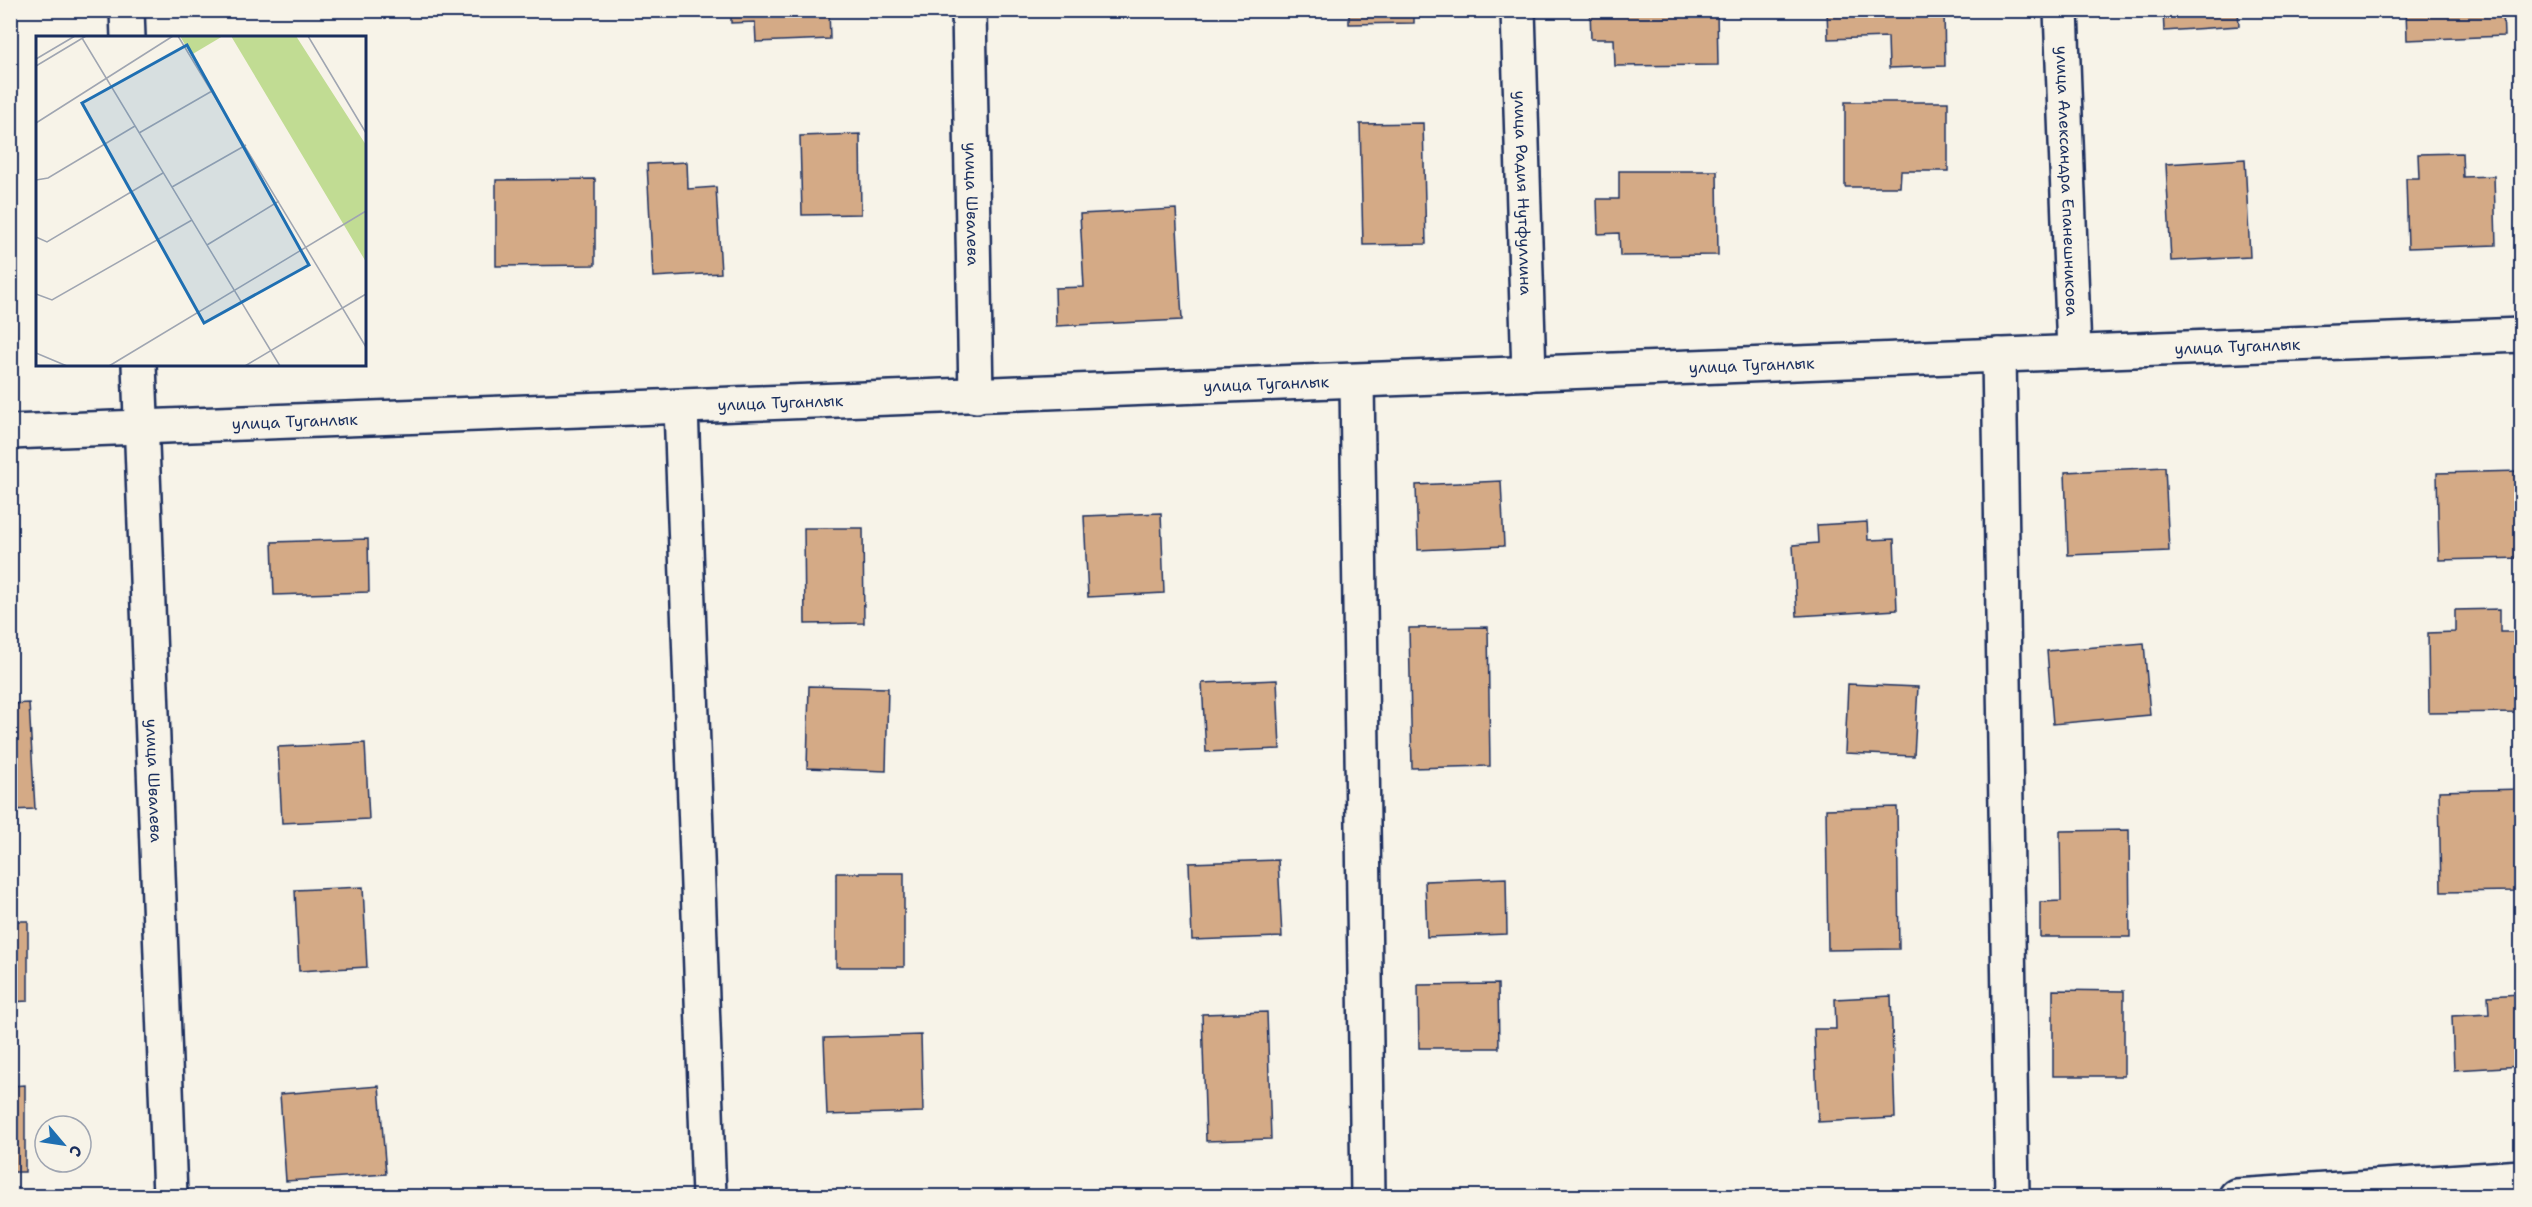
<svg xmlns="http://www.w3.org/2000/svg" width="2532" height="1207" font-family="'Shantell Sans',sans-serif">
  <rect width="100%" height="100%" fill="#f7f3e8"/>
  <filter id="ink" filterUnits="userSpaceOnUse"><feTurbulence type="fractalNoise" baseFrequency=".0167" numOctaves="2"/><feDisplacementMap in="SourceGraphic" scale="12" xChannelSelector="R" yChannelSelector="G"/><feConvolveMatrix kernelMatrix="1 2 1 2 8 2 1 2 1" color-interpolation-filters="sRGB"/></filter>
  <g filter="url(#ink)">
    <!-- building -->
    <g fill="#d4aa86" stroke="#1b2f5e" stroke-width="1.5">
      <path d="M731 10H829L830 39 756 42 755 22 731 23Z"/>
      <path d="M1349 10H1414V23L1349 24Z"/>
      <path d="M1590 10H1717L1718 65 1615 66 1614 39H1591Z"/>
      <path d="M1827 10H1944L1945 66 1889 68 1888 37 1828 39Z"/>
      <path d="M2163 10H2238L2239 26 2164 31Z"/>
      <path d="M2406 10H2503L2504 36 2407 40Z"/>
      <path d="M1845 102H1948V171H1901L1900 187H1845Z"/>
      <path d="M1423 123 1426 244 1363 245 1360 124Z"/>
      <path d="M860 134 861 214 802 215 800 136Z"/>
      <path d="M2462 153 2463 177 2494 176 2496 245 2408 248 2406 178H2419L2418 154Z"/>
      <path d="M2245 159 2250 257 2171 261 2166 164Z"/>
      <path d="M687 162 688 189 716 187 721 273 653 277 647 164Z"/>
      <path d="M1619 171H1717L1718 255 1620 256 1619 233 1598 234 1597 199H1619Z"/>
      <path d="M595 179V265L496 266V180Z"/>
      <path d="M1176 209 1182 320 1056 326 1055 288 1084 287 1080 214Z"/>
      <path d="M10 265H14L17 351H10Z"/>
      <path d="M2165 467 2169 551 2068 555 2065 472Z"/>
      <path d="M2521 471 2522 558 2439 560 2437 473Z"/>
      <path d="M1501 481 1504 546 1418 550 1416 485Z"/>
      <path d="M1161 513 1164 593 1088 597 1084 516Z"/>
      <path d="M1867 522 1868 540 1894 539 1897 610 1797 616 1793 545 1818 543 1817 525Z"/>
      <path d="M804 528H863L864 623 805 624Z"/>
      <path d="M368 539 369 592 274 595 272 542Z"/>
      <path d="M2500 609V632H2522V712L2429 713 2428 633 2455 632V610Z"/>
      <path d="M1488 627 1490 766 1412 768 1409 628Z"/>
      <path d="M2144 643 2150 715 2053 724 2047 651Z"/>
      <path d="M1277 680 1280 749 1206 752 1202 683Z"/>
      <path d="M1848 684 1918 687 1914 756 1845 753Z"/>
      <path d="M809 686 888 688 886 771 807 768Z"/>
      <path d="M29 703 35 809 10 810V704Z"/>
      <path d="M365 743 369 819 282 823 278 747Z"/>
      <path d="M2522 789V865H2517V891L2441 892 2439 791Z"/>
      <path d="M1897 807 1899 949 1828 950 1826 809Z"/>
      <path d="M2129 830 2130 937H2040V902L2061 901 2060 831Z"/>
      <path d="M1278 860 1282 937 1192 940 1189 863Z"/>
      <rect x="836" y="873" width="68" height="94"/>
      <path d="M1506 878 1507 934 1427 937 1425 881Z"/>
      <path d="M363 887 367 967 299 971 295 890Z"/>
      <path d="M10 921H28V1001L10 1002Z"/>
      <path d="M1498 984 1499 1048H1419L1418 985Z"/>
      <path d="M2053 990 2124 991V1076H2053Z"/>
      <path d="M2520 994 2522 1066 2454 1070 2452 1016 2489 1014 2488 996Z"/>
      <path d="M1891 996 1895 1118 1818 1122 1814 1029H1836L1835 999Z"/>
      <path d="M1267 1012 1271 1139 1206 1141 1202 1014Z"/>
      <path d="M921 1035 923 1112 827 1115 824 1038Z"/>
      <path d="M25 1085V1172H10V1086Z"/>
      <path d="M379 1086 386 1174 286 1181 280 1094Z"/>
    </g>
    <g fill="none" stroke-linecap="round" stroke-linejoin="round">
      <defs>
        <g id="street">
          <path d="M127 10 128 38"/>
          <path id="s1" d="M969 10 976 396"/>
          <path id="s2" d="M1518 10 1529 374"/>
          <path id="s3" d="M2061 10 2074 352"/>
          <path d="M1999 355 2012 1196"/>
          <path id="s4" d="M139 364 170 1196"/>
          <path d="M1357 381 1368 1196"/>
          <path d="M681 407 709 1196"/>
          <path id="s5" d="M10 432 2522 335"/>
          <path d="M2236 1196 2522 1177"/>
        </g>
      </defs>
      <!-- street casing -->
      <use href="#street" stroke="#1b2f5e" stroke-width="38"/>
      <!-- street -->
      <use href="#street" stroke="#f7f3e8" stroke-width="33"/>
    </g>
  </g>
  <g text-anchor="middle" dominant-baseline="central" stroke-width="4.5" stroke-linejoin="round" paint-order="stroke">
    <!-- street labels -->
    <g font-size="16" fill="#1b2f5e" stroke="#f7f3e8">
      <text stroke="none"><textPath href="#s3" startOffset="171">улица Александра Епанешникова</textPath></text>
      <text stroke="none"><textPath href="#s2" startOffset="183">улица Радия Нутфуллина</textPath></text>
      <text stroke="none"><textPath href="#s1" startOffset="194">улица Швалева</textPath></text>
      <text stroke="none"><textPath href="#s5" startOffset="2229">улица Туганлык</textPath></text>
      <text stroke="none"><textPath href="#s5" startOffset="1743">улица Туганлык</textPath></text>
      <text stroke="none"><textPath href="#s5" startOffset="1257">улица Туганлык</textPath></text>
      <text stroke="none"><textPath href="#s5" startOffset="771">улица Туганлык</textPath></text>
      <text stroke="none"><textPath href="#s5" startOffset="285">улица Туганлык</textPath></text>
      <text stroke="none"><textPath href="#s4" startOffset="417">улица Швалева</textPath></text>
    </g>
  </g>
  <!-- overview -->
  <g transform="translate(36 36)">
    <rect width="330" height="330" fill="#f7f3e8"/>
    <path d="M144 0H187L155 19ZM195 0H260L330 109V226Z" fill="#c1dc93"/>
    <path fill="none" stroke="#9fa5b1" stroke-width="1.5" d="M142 0 330 311M272 0 330 97M46 2 244 330M0 23 39 0M0 30 50 0M0 87 137 0M103 97 176 55M0 144 12 142 99 90M136 151 210 109M0 201 11 206 127 137M171 209 243 165M0 258 16 264 156 184M0 317 31 330M73 330 330 175M209 330 330 258"/>
    <path fill="#1f6fb2" fill-opacity="0.15" stroke="#1f6fb2" stroke-width="3" d="M151 9 273 229 168 287 46 67Z"/>
    <rect width="330" height="330" fill="none" stroke="#1b2f5e" stroke-width="3"/>
  </g>
  <!-- margin -->
  <rect width="2532" height="1207" fill="none" stroke="#f7f3e8" stroke-width="36"/>
  <rect x="18" y="18" width="2496" height="1171" fill="none" stroke="#1b2f5e" stroke-width="2" filter="url(#ink)"/>
  <!-- north arrow -->
  <g transform="translate(63 1144) rotate(119)"><circle r="28" fill="#f7f3e8" stroke="#9fa5b1" stroke-width="1.5"/>
  <path d="M0-4.5L10 22L0 15L-10 22Z" fill="#1f6fb2"/>
  <text y="-9" font-size="16" font-weight="bold" text-anchor="middle" fill="#1b2f5e">С</text>
  </g>
</svg>
